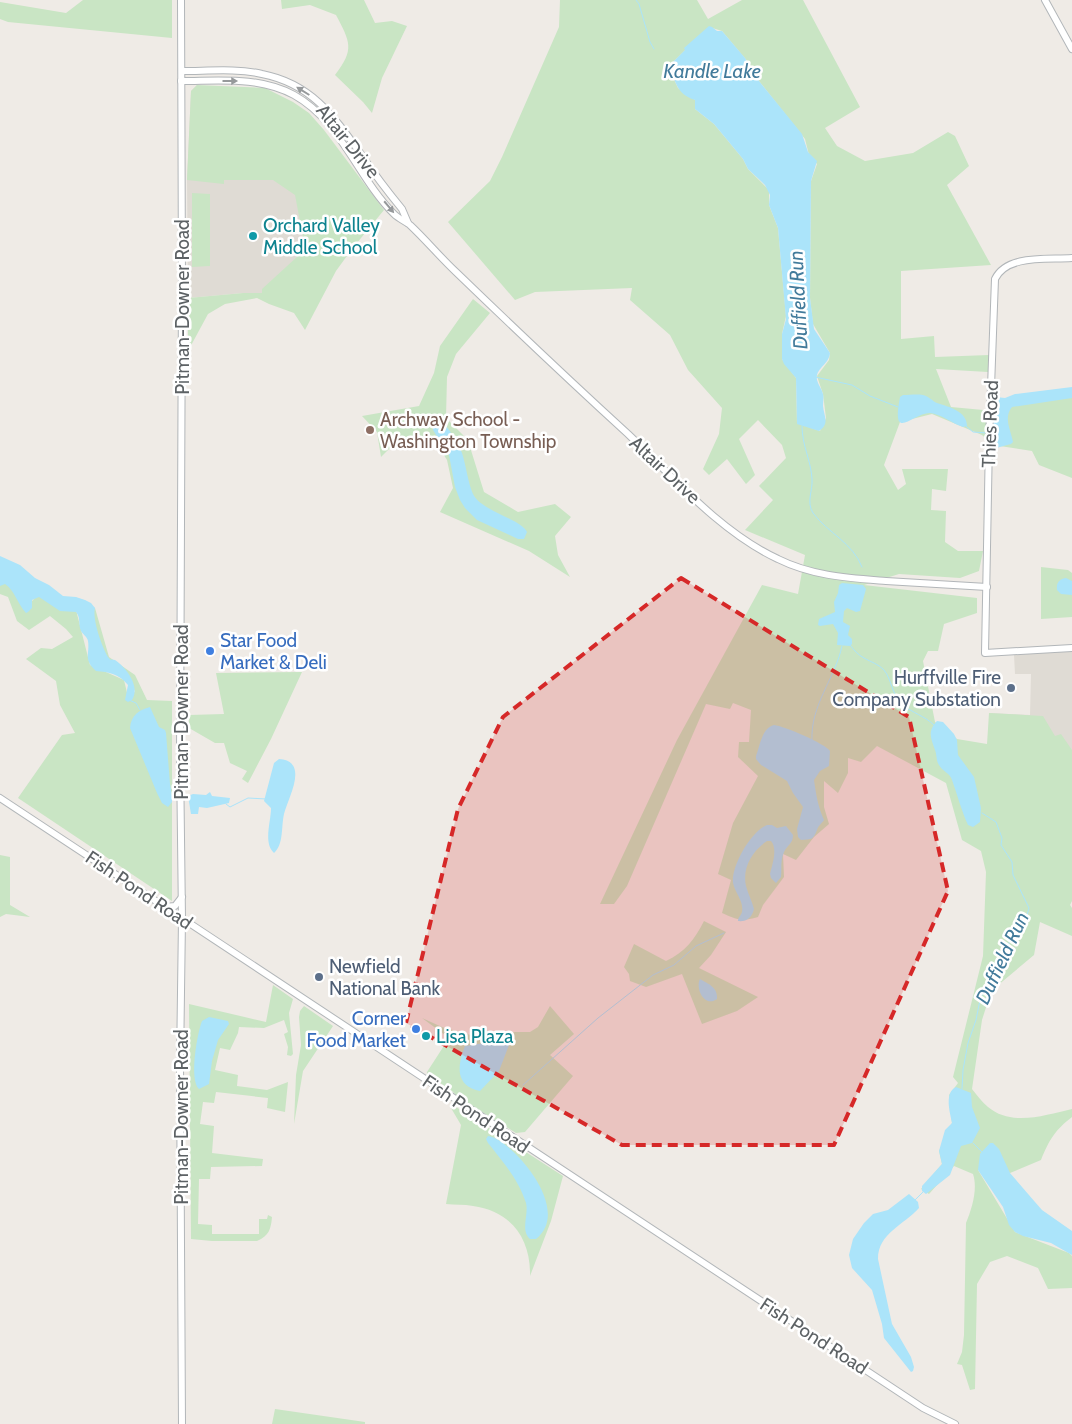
<svg xmlns="http://www.w3.org/2000/svg" width="1072" height="1424" font-family="Cabin,sans-serif">
  <rect width="100%" height="100%" fill="#efebe6"/>
  <!-- education -->
  <g fill="#dfdbd4">
    <path d="M197 85 367 205 286 298 243 293 188 298 187 180 191 91Z"/>
    <path d="M1072 651V831L989 713 1030 715 1031 674H1015L1014 655Z"/>
  </g>
  <!-- green -->
  <g fill="#c9e5c4" fill-rule="evenodd">
    <path d="M83 0H172V38L8 22 0 19V2L66 13Z"/>
    <path d="M281 0H364L375 23 392 21 407 26 382 78 372 113 363 102 335 75C355 49 350 42 336 15L310 5 282 9Z"/>
    <path d="M560 0H697L708 19 742 0H803L860 107 825 128 837 146 865 161 913 153 948 132 955 136 969 166 947 185 991 265 901 271V339L934 336 935 357 989 355 988 372 936 369 951 407 994 411 1072 389V478L1039 465 1032 451 993 445 982 435 932 414 900 422 884 465 898 490 906 484 902 469H948L946 491 932 489 931 510 946 511 945 542 958 551H983L979 571 960 578 899 574 864 585 977 598V613L944 624 938 651H928L923 661 935 722 957 739 987 744 989 713 1043 716 1055 736 1061 734 1072 750V901L1070 905 1072 908V936L1040 922 1034 955 997 986 989 998 982 1020 972 1089C977 1095 982 1102 988 1107 1012 1127 1045 1115 1072 1109V1117C1055 1130 1049 1140 1041 1160L1010 1173 978 1170 1015 1232 1069 1253 1072 1256V1288L1048 1289 1038 1268 1007 1256 990 1262 977 1284 975 1389 970 1390 962 1365 957 1364 962 1352 964 1335 966 1223C972 1208 978 1189 973 1174L954 1166 929 1194 921 1189 942 1164 939 1151 952 1123 949 1095 958 1083 953 1077 983 956 986 872 981 851 962 840 946 783 877 746 861 762 848 758V773L838 793 824 781V807L829 824 814 837 796 860 783 854 784 877 763 905 758 917C741 922 738 920 722 913L731 880 718 874 733 823 758 776 738 757 739 742H749L751 710 733 703 730 709 706 704 627 886 614 904H600L677 740 762 585 798 594 805 555 745 530 773 500 759 486 786 458 782 445 758 420 739 439 755 475 746 484 727 459 709 475 703 469 719 434 722 408 688 370 670 335 630 300 632 288 535 292 515 300 448 222 490 181 502 157 559 27ZM709 27 722 31 748 62 759 81 805 139 809 155 817 164 811 181 810 298 813 324 830 353 829 360 817 376 823 394 826 418 820 431 797 423 796 378 782 359V334L786 316 778 228 769 205V190L748 169 743 159 714 124 695 109V100L678 88 668 67Z"/>
    <path d="M197 85 265 88 293 102 309 113 324 130 384 210 352 249 336 271 305 330 294 313 269 304 257 298 225 304 208 314 188 351V298L243 293H262V289L298 256 303 237 295 195 273 180H224V184L187 180 191 91Z"/>
    <path d="M192 193 210 194V266L192 267Z"/>
    <path d="M473 299 490 313 456 354 447 377 446 418 463 435 470 447 484 492 518 512 555 504 571 517 555 536 558 555 570 577 529 551 440 512 453 488 447 460 437 444 425 437 398 440 381 457 377 432 362 416 419 406 434 373 440 346Z"/>
    <path d="M1041 567 1068 570 1072 573V617L1041 619Z"/>
    <path d="M0 582H9L24 609 38 595 76 610 90 665 124 680 129 701 135 691 100 655 81 599 95 608 109 657 135 675 147 700 172 701V901L18 798 62 735 75 733 60 705 56 681 26 659 41 648 52 649 73 637 66 629 50 616 29 630 17 621 8 597 0 594Z"/>
    <path d="M302 672 271 739 248 783 242 779 247 771 230 763 224 743H215L189 728V715L224 714 216 673Z"/>
    <path d="M0 855 10 857V905L30 917 6 914 0 917Z"/>
    <path d="M704 921 726 932 711 955 699 968 758 997 737 1011 702 1024 682 974 646 987 630 981 629 974 624 967 634 944 666 961C685 952 695 939 704 921Z"/>
    <path d="M273 985 293 999 289 1013 293 1054 291 1056 287 1055 288 1047 284 1034 288 1032 284 1020 264 1028 239 1027 238 1033 230 1050 220 1048 215 1070 238 1075 237 1086 267 1090 288 1082 285 1112 267 1108 268 1098 216 1092 214 1103 203 1102 200 1124 214 1126 212 1153 263 1159 262 1166 211 1167 210 1179H199L198 1224 212 1225V1234H259V1219H267L268 1215 272 1217C271 1229 269 1236 257 1241H212L191 1239 189 1004 266 1022Z"/>
    <path d="M304 1006 333 1026 303 1071 294 1124 296 1075 301 1045 299 1017 300 1011Z"/>
    <path d="M550 1006 574 1034 550 1055 573 1076 525 1132 516 1133 459 1098 452 1091 427 1074V1072L449 1038 422 1018 442 1027 478 1037 497 1036 515 1032H530L538 1027Z"/>
    <path d="M456 1107 563 1176 551 1221 530 1276C531 1239 511 1211 473 1206 464 1204 455 1205 446 1204L461 1125 451 1108Z"/>
    <path d="M275 1409 365 1422V1424H272Z"/>
  </g>
  <!-- water -->
  <g fill="#abe4fa">
    <path d="M709 26 712 27 717 31H722L745 58 759 81 802 134 808 152 817 161 811 181 810 298 814 329 830 353C829 365 815 368 817 380 818 385 822 389 823 394 824 398 823 402 823 406 824 416 830 424 819 431L797 424 796 378 784 364 782 359V334L786 319 778 228 769 205 770 195 765 185 748 169 743 159 714 124 695 109V100C675 93 678 83 668 67L685 50 684 48Z"/>
    <path d="M1072 387V398L1012 407C1003 418 1011 430 1013 442L1011 444 996 448 993 445V424L996 397 1005 398 1015 394Z"/>
    <path d="M903 395C909 395 917 394 923 395 930 397 932 401 937 403 949 407 967 411 967 426L963 427C953 424 941 414 930 413 912 413 891 444 900 397Z"/>
    <path d="M439 424C448 425 450 431 454 439 456 444 460 447 462 453 466 465 468 483 473 494 481 511 521 519 527 532L524 539H518L477 520 465 508 460 500 455 487 449 455 433 430V427Z"/>
    <path d="M0 556 20 565 35 578 49 585 63 596 76 597 85 600 91 603 95 608C92 619 102 647 108 657 112 662 110 658 115 660 126 667 141 687 132 700L128 702 125 700 128 685C119 674 109 672 96 671 83 659 90 654 88 641 87 636 83 635 81 631 78 624 81 618 76 612L60 611 39 597 32 600V608L28 612 26 613C17 603 15 591 5 584L0 586Z"/>
    <path d="M1066 578 1072 581V595L1061 594 1057 590C1056 583 1059 579 1066 578Z"/>
    <path d="M842 583 863 585 866 589 860 611 856 612 847 608 844 611 843 622 850 626 848 635 852 639V644L850 646 837 645 838 633 833 624 820 626 818 625 819 619 835 612 834 602 838 593 839 585Z"/>
    <path d="M150 707 159 727 165 730 166 733 170 784 172 796V802L168 807 162 803 157 793 130 728C131 715 139 710 150 707Z"/>
    <path d="M937 721 943 722 954 734 957 740 958 755 974 777 981 808 980 822 973 827 968 825C962 812 957 794 952 780 950 773 942 771 939 765 936 761 937 755 935 750 931 738 927 732 937 721Z"/>
    <path d="M774 725C784 726 826 744 830 751L829 766 820 771 814 780C816 794 818 807 824 820 822 823 818 826 817 830 813 840 812 839 801 840L798 837 797 829 803 807 793 793 787 781 761 765 756 759V756C760 745 762 728 774 725Z"/>
    <path d="M279 759C310 761 288 798 284 814 281 827 284 844 274 853 263 843 271 822 271 808L264 801 274 763Z"/>
    <path d="M210 792 212 796 230 798 229 803 207 808 199 807 198 814H191L188 796 193 794 206 795Z"/>
    <path d="M767 825H772L777 828 786 826 793 835C793 844 787 845 784 852 780 861 782 869 781 877L776 883 771 878 770 874C772 865 778 849 771 841H767C752 851 742 868 746 886 748 894 752 901 754 909 752 918 746 922 738 921 738 917 741 916 742 912 744 901 735 893 733 883 731 866 751 831 767 825Z"/>
    <path d="M700 979C708 984 718 987 717 999 705 1008 695 989 700 979Z"/>
    <path d="M209 1017 228 1021 229 1024 218 1040 212 1061 209 1084 199 1089C189 1080 197 1034 202 1021Z"/>
    <path d="M498 1041 507 1042 509 1045 499 1071 480 1091C455 1086 457 1066 465 1046Z"/>
    <path d="M956 1087 971 1093 972 1107 980 1128 972 1143 961 1146 950 1175 926 1194 922 1191V1186L942 1164 939 1151 945 1130 952 1123C950 1112 944 1093 956 1087Z"/>
    <path d="M488 1136C495 1137 502 1142 508 1147 530 1165 567 1214 536 1239H530C520 1230 529 1215 526 1203 519 1180 503 1162 488 1143L486 1139Z"/>
    <path d="M990 1143H993L999 1149 1010 1173 1035 1202 1042 1210 1072 1231V1255L1051 1243 1023 1236 1015 1232 1009 1225 1003 1207 978 1170 980 1154Z"/>
    <path d="M909 1194 918 1202 919 1208C904 1225 878 1233 878 1259L892 1324 911 1357 914 1367 913 1371 911 1372 884 1338 882 1324 872 1290 852 1268 849 1255 853 1239 864 1223 873 1214 888 1210Z"/>
  </g>
  <g fill="none" stroke-linecap="round" stroke-linejoin="round">
    <!-- stream -->
    <g stroke="#abe4fa" stroke-width="1">
      <path d="M636 0 639 4 650 42 654 49"/>
      <path d="M815 377 852 385 870 396 898 407"/>
      <path d="M802 426C802 446 811 460 812 479 813 490 806 502 813 513 828 533 853 543 862 567"/>
      <path d="M966 426 973 432 987 433"/>
      <path d="M850 645C854 650 858 655 864 658 871 662 878 664 884 670 892 680 891 693 902 704 912 713 925 716 934 725"/>
      <path d="M129 700 136 703 140 710"/>
      <path d="M812 741C810 705 835 679 842 646"/>
      <path d="M226 804 230 807 248 798 266 799"/>
      <path d="M523 1085 598 1018 653 975 674 965 696 946 724 933"/>
      <path d="M962 1089 963 1070 968 1043 976 1020 980 1000 984 990 994 979 1014 931 1027 915 1029 908 1013 875 1012 862 1001 845 1002 838 996 822 982 813"/>
      <path d="M973 1143 982 1152"/>
      <path d="M915 1200 923 1192"/>
    </g>
    <defs>
      <g id="secondary">
        <path d="M181 0 182 286 180 757 182 919 180 1065 182 1424"/>
        <path d="M1045 0 1072 49"/>
        <path d="M182 71C208 71 237 68 262 74 313 84 335 118 363 157 375 175 388 192 402 209L408 223"/>
        <path d="M181 81C219 81 259 76 294 95 341 121 357 177 394 214 399 219 405 221 410 225 426 240 440 257 456 272 513 327 570 381 628 434 674 478 720 532 778 559 812 576 849 578 886 581 920 583 953 585 987 587"/>
        <path d="M1072 258C1048 260 1007 254 995 279L989 441 985 653 1072 648"/>
        <path d="M0 798 923 1408 955 1424"/>
        <path d="M165 907 175 906 182 897"/>
      </g>
    </defs>
    <!-- secondary casing -->
    <use href="#secondary" stroke="#b2b6b9" stroke-width="8"/>
    <!-- secondary -->
    <use href="#secondary" stroke="#fff" stroke-width="6"/>
  </g>
  <!-- one-way arrows -->
  <defs><path id="oneway-solid" d="M-6-.8H1V-3.2L6.5 0L1 3.2V.8H-6Z" transform="scale(1.25)"/></defs>
  <g fill="#96999b">
    <use href="#oneway-solid" transform="translate(230 81)"/>
    <use href="#oneway-solid" transform="translate(303 91) rotate(-148)"/>
    <use href="#oneway-solid" transform="translate(389 207) rotate(50)"/>
  </g>
  <!-- marked area -->
  <path fill="#d62828" fill-opacity="0.2" stroke="#d62828" stroke-width="4" stroke-dasharray="10 6" stroke-linejoin="round" d="M681 578 909 717 948 891 834 1145H622L406 1023 458 809 503 717Z"/>
  <!-- markers -->
  <g fill="#0f9aa8" stroke="#fff" stroke-width="2">
    <circle cx="253" cy="236" r="5"/>
    <circle cx="426" cy="1036" r="5"/>
  </g>
  <circle fill="#8d6e63" stroke="#fff" stroke-width="2" cx="370" cy="430" r="5"/>
  <g fill="#3f7fe0" stroke="#fff" stroke-width="2">
    <circle cx="210" cy="651" r="5"/>
    <circle cx="416" cy="1029" r="5"/>
  </g>
  <g fill="#5c6f8a" stroke="#fff" stroke-width="2">
    <circle cx="1011" cy="688" r="5"/>
    <circle cx="319" cy="977" r="5"/>
  </g>
  <g text-anchor="middle" dominant-baseline="central" stroke-width="5" stroke-linejoin="round" paint-order="stroke">
    <!-- street labels -->
    <g font-size="19" fill="#5d6265" stroke="#fff">
      <text transform="translate(348 141) rotate(51)">Altair Drive</text>
      <text transform="translate(182 307) rotate(-90)">Pitman-Downer Road</text>
      <text transform="translate(990 424) rotate(-88)">Thies Road</text>
      <text transform="translate(665 470) rotate(43)">Altair Drive</text>
      <text transform="translate(181 712) rotate(-90)">Pitman-Downer Road</text>
      <text transform="translate(139 890) rotate(34)">Fish Pond Road</text>
      <text transform="translate(476 1114) rotate(34)">Fish Pond Road</text>
      <text transform="translate(181 1117) rotate(-90)">Pitman-Downer Road</text>
      <text transform="translate(814 1336) rotate(33)">Fish Pond Road</text>
    </g>
    <!-- culture labels -->
    <g font-size="19" fill="#0d838f" stroke="#fff" text-anchor="start">
      <text x="263" y="225">Orchard Valley<tspan x="263" dy="22">Middle School</tspan></text>
      <text x="436" y="1036">Lisa Plaza</text>
    </g>
    <!-- education labels -->
    <g font-size="19" fill="#785e54" stroke="#fff" text-anchor="start">
      <text x="380" y="419">Archway School -<tspan x="380" dy="22">Washington Township</tspan></text>
    </g>
    <!-- shop labels -->
    <g font-size="19" fill="#366cbe" stroke="#fff" text-anchor="start">
      <text x="220" y="640">Star Food<tspan x="220" dy="22">Market &amp; Deli</tspan></text>
      <text x="406" y="1018" text-anchor="end">Corner<tspan x="406" dy="22">Food Market</tspan></text>
    </g>
    <!-- service labels -->
    <g font-size="19" fill="#4e5e75" stroke="#fff" text-anchor="end">
      <text x="1001" y="677">Hurffville Fire<tspan x="1001" dy="22">Company Substation</tspan></text>
      <text x="329" y="966" text-anchor="start">Newfield<tspan x="329" dy="22">National Bank</tspan></text>
    </g>
    <!-- water labels -->
    <g font-size="20" font-style="italic" fill="#427b9b" stroke="#fff">
      <text x="712" y="71">Kandle Lake</text>
      <text transform="translate(798 300) rotate(-93)">Duffield Run</text>
      <text transform="translate(1002 958) rotate(-65)">Duffield Run</text>
    </g>
  </g>
</svg>
